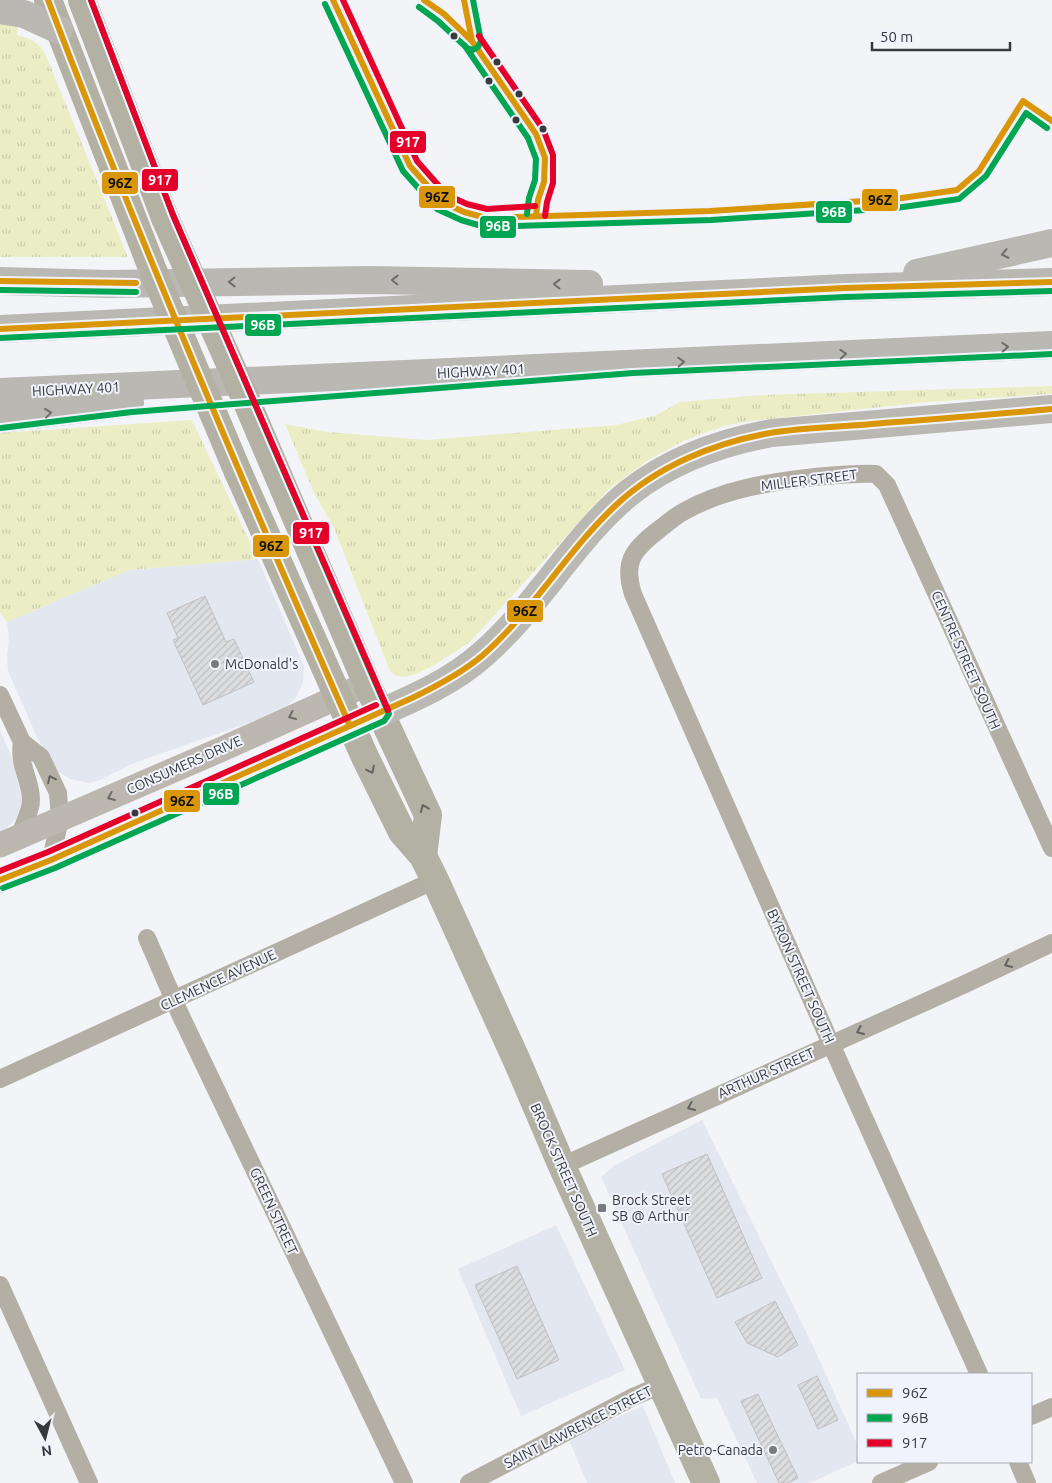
<svg xmlns="http://www.w3.org/2000/svg" width="1052" height="1483" font-family="Ubuntu,sans-serif">
  <defs>
    <pattern id="grass-tufts" width="24" height="20" patternUnits="userSpaceOnUse" patternTransform="scale(1.25)"><rect width="24" height="20" fill="#ebeec5"/><path d="M3 7l-1-3M5 7V3M7 7l1-3M15 17l-1-3M17 17v-4M19 17l1-3" fill="none" stroke="#cacdaa"/></pattern>
    <pattern id="building-hatch" width="6" height="6" patternUnits="userSpaceOnUse" patternTransform="scale(1.25)"><rect width="6" height="6" fill="#dcdde0"/><path d="M-1 1l2-2M0 6l6-6M5 7l2-2" fill="none" stroke="#bebec1"/></pattern>
  </defs>
  <rect width="100%" height="100%" fill="#f3f4f8"/>
  <!-- built -->
  <g fill="#e3e7f0">
    <path d="M258 559 304 666 303 682 295 699 285 707 243 725 134 763 98 781 89 783 70 779 55 770 37 737 8 671 7 657 9 637 7 622 129 570Z"/>
    <path d="M0 730 22 781 24 796 21 809 15 820 7 828 0 832Z"/>
    <path d="M702 1120 814 1348 858 1446V1461L810 1483H757L717 1398 701 1399 601 1177 615 1165Z"/>
    <path d="M556 1225 625 1370 521 1416 458 1269Z"/>
    <path d="M643 1406 675 1483H587L568 1438Z"/>
  </g>
  <!-- grass -->
  <g fill="url(#grass-tufts)">
    <path d="M0 23 18 26 17 35C29 38 38 42 45 53L128 257H0Z"/>
    <path d="M1052 386V394L928 402 750 421 724 426 683 441 650 459 610 488 471 641C456 651 415 682 397 676 394 675 392 673 390 671L334 528 314 493 285 424 328 432 426 440 616 425 654 416 680 402 762 395Z"/>
    <path d="M192 420 258 559 129 570 7 622 0 612V433Z"/>
  </g>
  <!-- building -->
  <g fill="url(#building-hatch)" stroke="#bfc0c4">
    <path d="M205 596 226 642 234 639 254 682 203 705 173 640 178 638 167 613Z"/>
    <path d="M707 1154 762 1278 717 1298 662 1174Z"/>
    <path d="M517 1266 559 1360 517 1379 475 1285Z"/>
    <path d="M775 1301 798 1345 778 1357 747 1343 735 1322Z"/>
    <path d="M817 1376 838 1420 818 1429 798 1385Z"/>
    <path d="M758 1394 798 1478 788 1483H779L741 1401Z"/>
  </g>
  <g fill="none" stroke-linecap="round" stroke-linejoin="round">
    <!-- minor -->
    <g stroke="#b3afa4" stroke-width="18">
      <path d="M0 695 22 742 41 757 58 793 60 818 51 860"/>
      <path d="M19 837C23 825 31 812 31 800 31 779 18 766 22 742"/>
      <path d="M147 938 180 1014 404 1483"/>
      <path d="M0 1079 435 880"/>
      <path d="M562 1166 965 984 1052 943"/>
      <path d="M0 1285 89 1483"/>
      <path d="M979 1374 831 1044 633 594C622 560 635 548 661 528 668 523 675 516 683 512 723 489 770 482 815 477 836 475 856 473 876 474L887 485 1052 848"/>
      <path d="M1031 1416 1052 1407"/>
      <path d="M1018 1462 1027 1483"/>
      <path d="M469 1483 633 1397 661 1385"/>
      <path d="M881 1483 929 1462"/>
    </g>
    <!-- secondary -->
    <g stroke="#bcb8b0" stroke-width="25">
      <path d="M0 845 220 750 367 684"/>
      <path d="M0 880 51 860 380 713"/>
    </g>
    <!-- primary -->
    <g stroke="#b3b0a4" stroke-width="28">
      <path d="M48 0 154 273"/>
      <path d="M82 0 165 218"/>
      <path d="M246 400 367 684 428 815 423 856"/>
      <path d="M238 472 365 757 402 832 423 856 435 880 517 1061 562 1166 706 1483"/>
    </g>
    <!-- motorway -->
    <g stroke="#bab8b2" stroke-width="28">
      <path d="M0 10 24 14 59 30"/>
      <path d="M917 273 1052 243"/>
      <path d="M0 281 108 284 369 280 589 284"/>
      <path d="M0 329 845 288 1052 282"/>
      <path d="M0 392 1052 345"/>
      <path d="M0 419 130 403"/>
      <path d="M380 713C416 697 453 681 482 655 537 608 574 537 630 492 671 460 722 442 772 433L1052 409"/>
    </g>
    <!-- primary-bridge -->
    <g stroke="#b3b0a4" stroke-width="28">
      <path d="M165 218 246 400"/>
      <path d="M154 273 238 472"/>
    </g>
    <defs>
      <g id="bus-1">
        <path d="M48 0C141 245 244 486 350 726"/>
        <path d="M333 0 410 166 442 202 464 212 486 218 710 211 895 199 957 190 979 171 1023 101 1052 121"/>
        <path d="M424 0 444 14 472 41 464 0"/>
        <path d="M472 41 536 134 545 158 544 182 538 200 536 215"/>
        <path d="M0 281 136 283"/>
        <path d="M0 329 845 288 1052 282"/>
        <path d="M0 880 51 860 412 698C437 686 462 673 483 655 533 611 567 551 615 506 657 466 714 443 770 433 806 427 846 427 883 423 939 419 996 414 1052 409"/>
      </g>
      <g id="bus-2">
        <path d="M325 4 403 171 437 209 461 220 485 227 711 220 896 208 959 199 986 176 1026 113 1047 128"/>
        <path d="M419 7 438 21 467 48 473 50 478 47 481 41 473 0"/>
        <path d="M465 46 528 138 536 159 535 180 529 198 527 214"/>
        <path d="M0 290 136 292"/>
        <path d="M0 338 845 297 1052 291"/>
        <path d="M1 428 132 412 633 373 1052 354"/>
        <path d="M3 888 55 868 384 721 389 714 173 215 91 0"/>
      </g>
      <g id="bus-3">
        <path d="M91 0 173 215 388 710"/>
        <path d="M343 0 417 161 447 195 467 204 487 209 535 206"/>
        <path d="M479 36 543 129 553 155V183L547 202 545 216"/>
        <path d="M0 871 48 852 376 705"/>
      </g>
    </defs>
    <!-- bus-1 casing -->
    <use href="#bus-1" stroke="#f0f3fb" stroke-width="10"/>
    <!-- bus-2 casing -->
    <use href="#bus-2" stroke="#f0f3fb" stroke-width="10"/>
    <!-- bus-3 casing -->
    <use href="#bus-3" stroke="#f0f3fb" stroke-width="10"/>
    <!-- bus-1 -->
    <use href="#bus-1" stroke="#da9609" stroke-width="6"/>
    <!-- bus-2 -->
    <use href="#bus-2" stroke="#00a651" stroke-width="6"/>
    <!-- bus-3 -->
    <use href="#bus-3" stroke="#e4002b" stroke-width="6"/>
  </g>
  <!-- one-way arrows -->
  <defs><path id="oneway-chevron" d="M-2-3.5L2.5 0L-2 3.5" fill="none" stroke-width="1.6" stroke-linecap="round" stroke-linejoin="round" transform="scale(1.25)"/></defs>
  <g stroke="#6c6c6b">
    <use href="#oneway-chevron" transform="translate(1005 254) rotate(168)"/>
    <use href="#oneway-chevron" transform="translate(395 280) rotate(-179)"/>
    <use href="#oneway-chevron" transform="translate(232 282) rotate(179)"/>
    <use href="#oneway-chevron" transform="translate(557 284) rotate(-179)"/>
    <use href="#oneway-chevron" transform="translate(1005 347) rotate(-3)"/>
    <use href="#oneway-chevron" transform="translate(843 354) rotate(-3)"/>
    <use href="#oneway-chevron" transform="translate(681 362) rotate(-3)"/>
    <use href="#oneway-chevron" transform="translate(48 413) rotate(-7)"/>
  </g>
  <g stroke="#6d6c6a">
    <use href="#oneway-chevron" transform="translate(292 716) rotate(156)"/>
    <use href="#oneway-chevron" transform="translate(111 797) rotate(157)"/>
  </g>
  <g stroke="#636360">
    <use href="#oneway-chevron" transform="translate(371 770) rotate(64)"/>
    <use href="#oneway-chevron" transform="translate(424 808) rotate(-112)"/>
  </g>
  <g stroke="#636260">
    <use href="#oneway-chevron" transform="translate(51 779) rotate(-116)"/>
    <use href="#oneway-chevron" transform="translate(1008 964) rotate(155)"/>
    <use href="#oneway-chevron" transform="translate(860 1031) rotate(156)"/>
    <use href="#oneway-chevron" transform="translate(691 1107) rotate(156)"/>
  </g>
  <!-- markers -->
  <g fill="#38393c" stroke="#f0f3fb" stroke-width="2">
    <circle cx="454" cy="36" r="4.5"/>
    <circle cx="497" cy="62" r="4.5"/>
    <circle cx="489" cy="81" r="4.5"/>
    <circle cx="519" cy="94" r="4.5"/>
    <circle cx="516" cy="120" r="4.5"/>
    <circle cx="543" cy="129" r="4.5"/>
    <circle cx="135" cy="813" r="4.5"/>
  </g>
  <g fill="#797a7e" stroke="#f0f3fb" stroke-width="2">
    <circle cx="215" cy="664" r="5"/>
    <rect x="597" y="1203" width="10" height="10" rx="2.5"/>
    <circle cx="773" cy="1450" r="5"/>
  </g>
  <g text-anchor="middle" dominant-baseline="central" stroke-width="4" stroke-linejoin="round" paint-order="stroke">
    <!-- street labels -->
    <g font-size="14" fill="#38393c" stroke="#f0f3fb">
      <text transform="translate(481 371) rotate(-3)">HIGHWAY 401</text>
      <text transform="translate(76 389) rotate(-3)">HIGHWAY 401</text>
      <text transform="translate(809 480) rotate(-7)">MILLER STREET</text>
      <text transform="translate(966 660) rotate(66)">CENTRE STREET SOUTH</text>
      <text transform="translate(184 765) rotate(-24)">CONSUMERS DRIVE</text>
      <text transform="translate(801 976) rotate(66)">BYRON STREET SOUTH</text>
      <text transform="translate(218 980) rotate(-25)">CLEMENCE AVENUE</text>
      <text transform="translate(766 1073) rotate(-24)">ARTHUR STREET</text>
      <text transform="translate(564 1170) rotate(66)">BROCK STREET SOUTH</text>
      <text transform="translate(274 1211) rotate(65)">GREEN STREET</text>
      <text transform="translate(578 1427) rotate(-27)">SAINT LAWRENCE STREET</text>
    </g>
    <!-- poi labels -->
    <g font-size="14" fill="#38393c" stroke="#f0f3fb" text-anchor="start">
      <text x="225" y="664">McDonald's</text>
      <text x="612" y="1200">Brock Street<tspan x="612" dy="16">SB @ Arthur</tspan></text>
      <text x="763" y="1450" text-anchor="end">Petro-Canada</text>
    </g>
  </g>
  <g stroke="#f0f3fb" stroke-width="2">
    <rect x="389" y="130" width="38" height="24" rx="5" fill="#e4002b"/>
    <rect x="141" y="168" width="38" height="24" rx="5" fill="#e4002b"/>
    <rect x="101" y="171" width="38" height="24" rx="5" fill="#da9609"/>
    <rect x="418" y="185" width="38" height="24" rx="5" fill="#da9609"/>
    <rect x="861" y="188" width="38" height="24" rx="5" fill="#da9609"/>
    <rect x="815" y="200" width="38" height="24" rx="5" fill="#00a651"/>
    <rect x="479" y="215" width="38" height="24" rx="5" fill="#00a651"/>
    <rect x="244" y="313" width="38" height="24" rx="5" fill="#00a651"/>
    <rect x="292" y="521" width="38" height="24" rx="5" fill="#e4002b"/>
    <rect x="252" y="534" width="38" height="24" rx="5" fill="#da9609"/>
    <rect x="506" y="599" width="38" height="24" rx="5" fill="#da9609"/>
    <rect x="202" y="782" width="38" height="24" rx="5" fill="#00a651"/>
    <rect x="163" y="789" width="38" height="24" rx="5" fill="#da9609"/>
  </g>
  <g font-size="14" text-anchor="middle" font-weight="bold" fill="#fff">
    <text x="408" y="147">917</text>
    <text x="160" y="185">917</text>
    <text x="834" y="217">96B</text>
    <text x="498" y="231">96B</text>
    <text x="263" y="330">96B</text>
    <text x="311" y="538">917</text>
    <text x="221" y="799">96B</text>
  </g>
  <g font-size="14" text-anchor="middle" font-weight="bold" fill="#111">
    <text x="120" y="188">96Z</text>
    <text x="437" y="202">96Z</text>
    <text x="880" y="205">96Z</text>
    <text x="271" y="551">96Z</text>
    <text x="525" y="616">96Z</text>
    <text x="182" y="806">96Z</text>
  </g>
  <!-- legend -->
  <rect x="857" y="1373" width="175" height="90" fill="#f0f3fb" stroke="#a6a9af"/>
  <rect x="867" y="1389" width="25" height="8" fill="#da9609" stroke="#a6a9af"/>
  <text x="902" y="1398" font-size="15" fill="#38393c">96Z</text>
  <rect x="867" y="1414" width="25" height="8" fill="#00a651" stroke="#a6a9af"/>
  <text x="902" y="1423" font-size="15" fill="#38393c">96B</text>
  <rect x="867" y="1439" width="25" height="8" fill="#e4002b" stroke="#a6a9af"/>
  <text x="902" y="1448" font-size="15" fill="#38393c">917</text>
  <!-- north arrow -->
  <g transform="translate(45 1438) rotate(173)" stroke="#f0f3fb" stroke-width="4" paint-order="stroke">
  <path d="M0-4L9 19L0 12L-9 19Z" fill="#38393c"/>
  <text y="-8" font-size="14" font-weight="bold" text-anchor="middle" fill="#38393c">N</text>
  </g>
  <!-- scale -->
  <path d="M872 42v8h138v-8" fill="none" stroke="#38393c" stroke-width="2.5"/>
  <text x="880" y="42" font-size="15" fill="#38393c" stroke="#f0f3fb" stroke-width="4" paint-order="stroke">50 m</text>
</svg>
